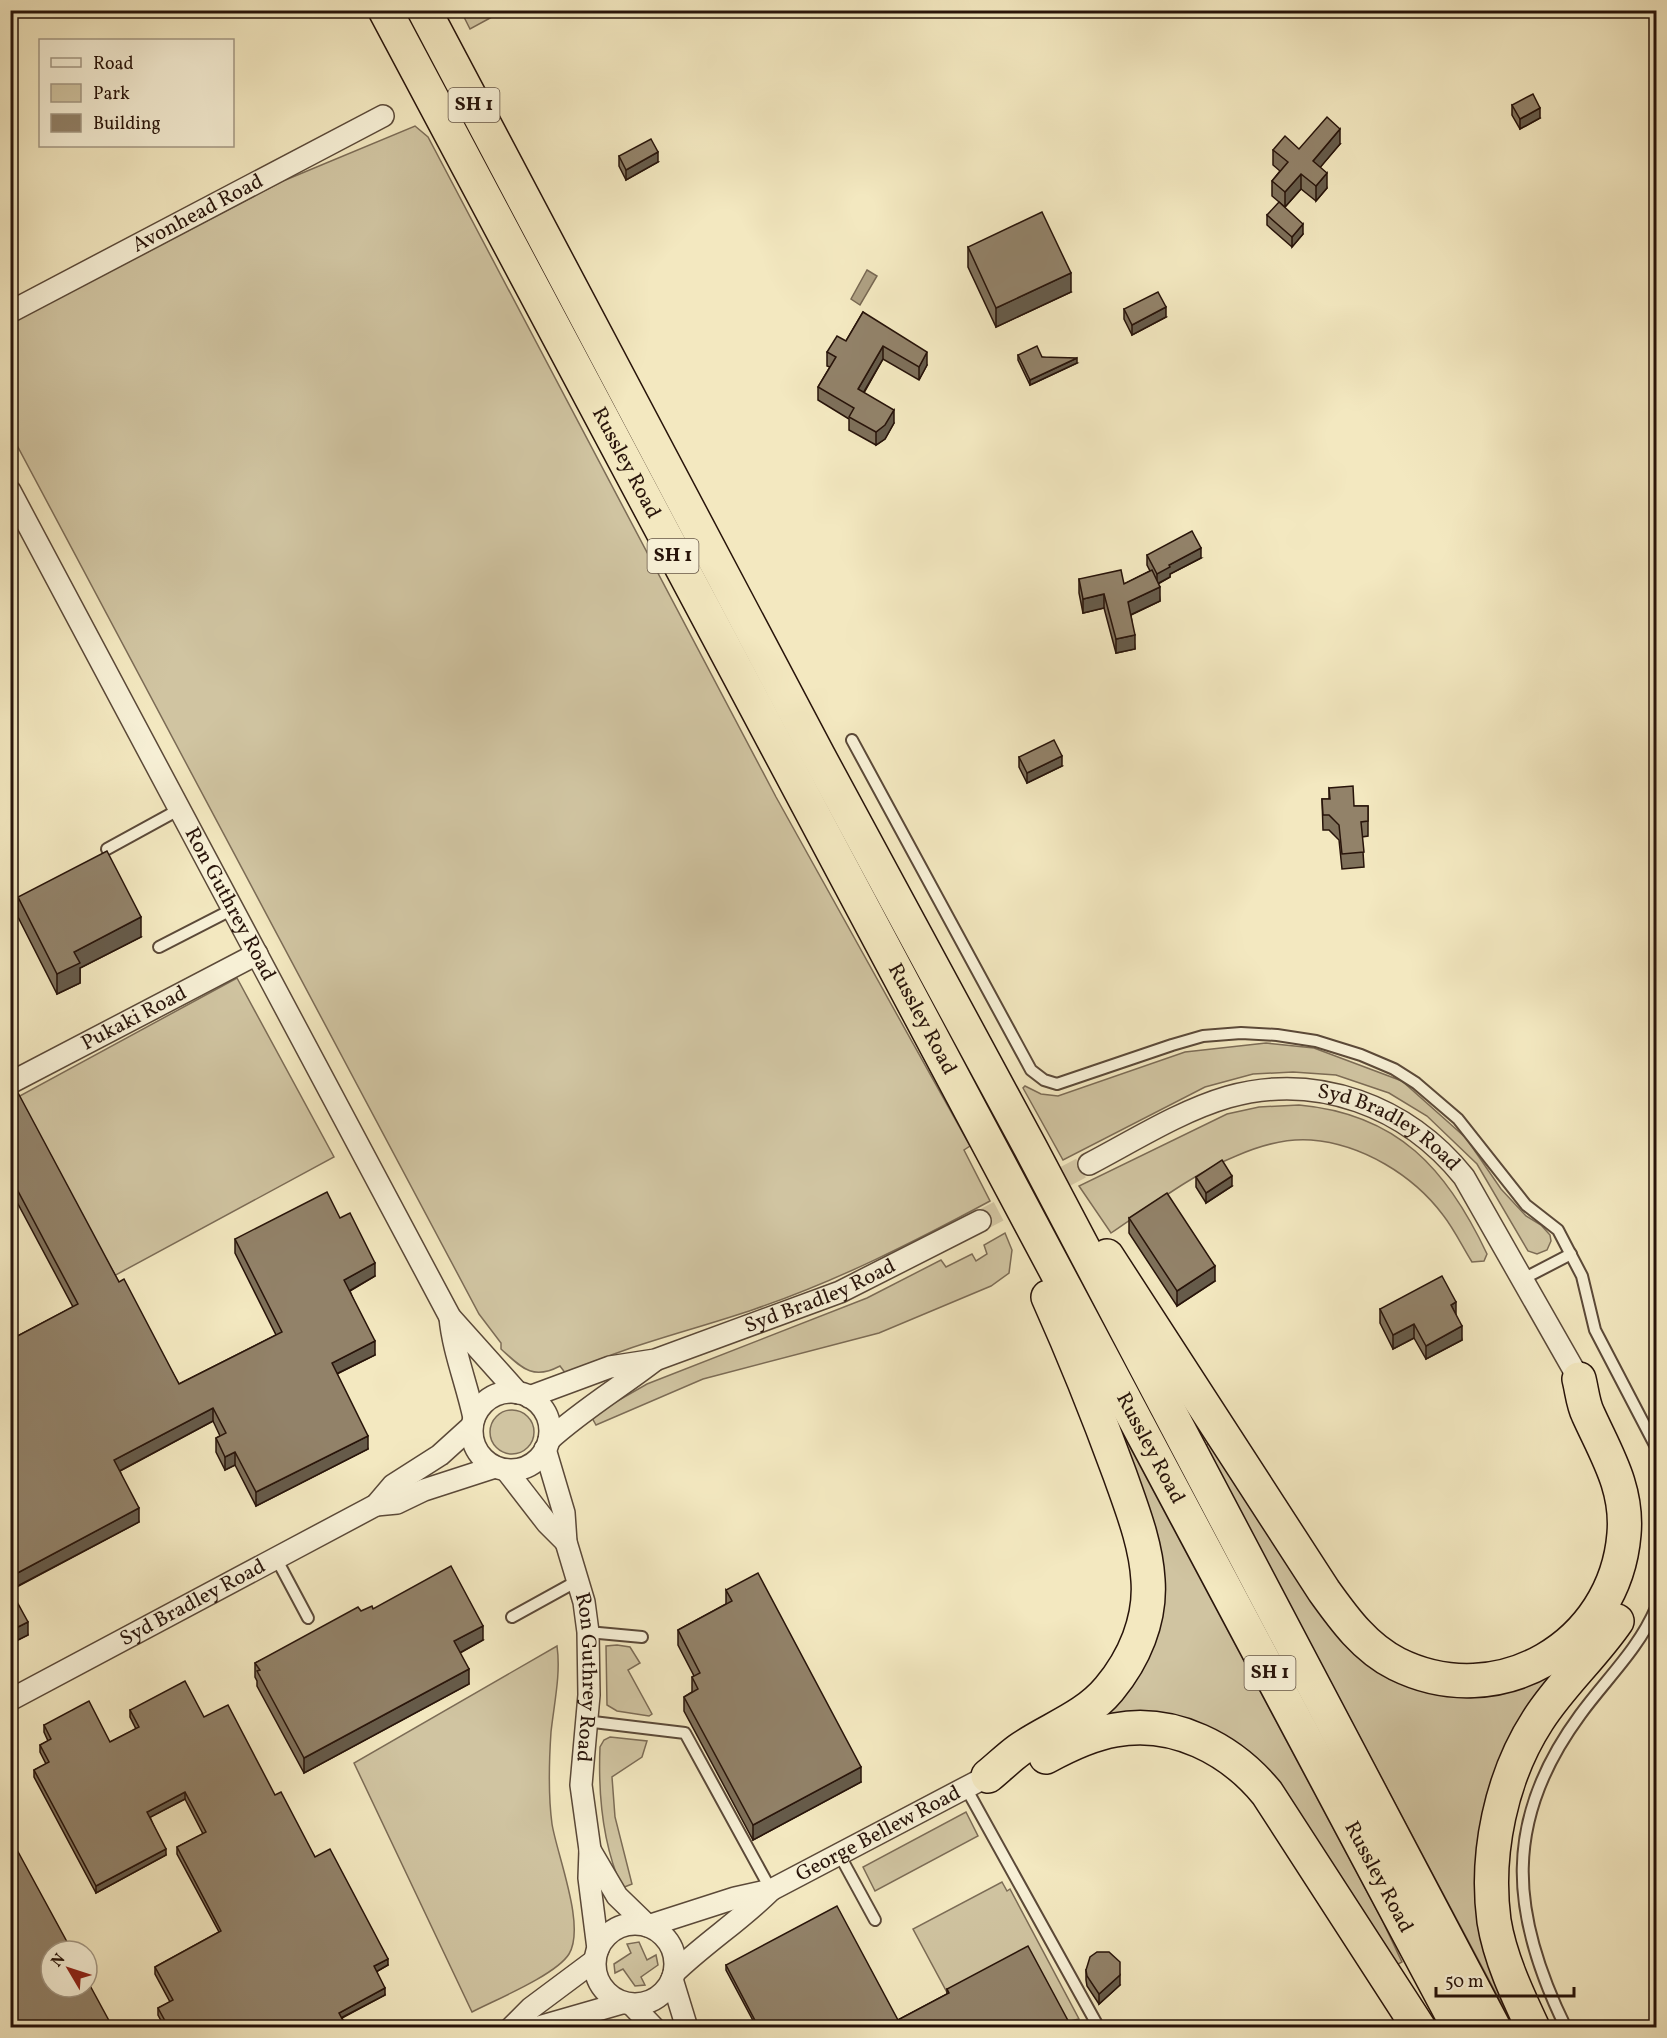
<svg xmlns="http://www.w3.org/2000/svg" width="1667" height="2038" font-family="Vollkorn,serif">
  <rect width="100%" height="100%" fill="#f3e8c0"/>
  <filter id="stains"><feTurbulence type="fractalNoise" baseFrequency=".00333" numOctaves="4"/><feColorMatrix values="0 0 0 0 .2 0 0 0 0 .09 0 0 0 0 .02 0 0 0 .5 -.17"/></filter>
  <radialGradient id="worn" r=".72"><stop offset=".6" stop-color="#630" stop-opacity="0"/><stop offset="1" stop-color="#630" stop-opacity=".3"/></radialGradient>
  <!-- green -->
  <g fill="#d0c4a1" stroke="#7c6c56" stroke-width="1.5">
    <path d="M461 11H503L470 29Z"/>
    <path d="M415 126 428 137 776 797 970 1146 964 1150 990 1201C914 1242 837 1281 755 1309 691 1331 626 1345 566 1374L560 1366C532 1381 521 1367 501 1349V1343L479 1314 11 434V323L283 181Z"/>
    <path d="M237 978 334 1157 112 1277 16 1098Z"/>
    <path d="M1266 1043 1314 1048 1402 1081 1466 1138 1501 1189 1526 1216 1541 1225 1550 1235 1551 1241 1547 1250 1537 1254 1528 1251 1477 1164 1427 1116 1389 1093 1336 1075 1293 1072 1253 1074 1205 1087 1063 1160 1023 1088 1025 1086 1041 1094 1058 1096 1185 1052Z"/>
    <path d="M1299 1105C1398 1114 1447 1169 1487 1254L1484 1261 1472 1262C1462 1246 1454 1229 1443 1215 1413 1175 1362 1144 1311 1140 1286 1138 1259 1146 1236 1156 1196 1172 1148 1208 1111 1233L1079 1186 1227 1114 1259 1107Z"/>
    <path d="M1005 1233 1012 1250 1009 1273 991 1286 879 1333 703 1379 596 1425 591 1416 647 1384 867 1298 941 1260 946 1267 972 1254 976 1261 987 1254 984 1245Z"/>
    <circle cx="512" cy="1432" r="22"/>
    <path d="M1122 1432 1383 1922 1402 1962 1391 1968 1255 1766 1087 1730 1150 1637 1113 1434Z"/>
    <path d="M1214 1440 1408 1681 1560 1664 1491 1795 1523 2027H1514L1205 1446Z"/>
    <path d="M617 1645 630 1647 640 1663 628 1670 652 1714 649 1716 617 1711 607 1705 606 1646Z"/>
    <path d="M557 1646C561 1674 554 1704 551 1732 549 1762 548 1794 552 1824 557 1855 586 1926 569 1954 556 1975 495 2000 472 2012L354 1763Z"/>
    <path d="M610 1737 647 1741 642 1757 612 1777 615 1817 632 1884 622 1888C602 1843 598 1795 600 1747L604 1740Z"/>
    <path d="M966 1812 978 1836 875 1891 863 1867Z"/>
    <path d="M1002 1882 1007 1891 1010 1889 1079 2019 1066 2022 949 1996 913 1929Z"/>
    <path d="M639 1942 647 1960 656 1955 658 1965 641 1977 645 1985 635 1986 623 1969 615 1973 614 1964 631 1953 627 1944Z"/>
  </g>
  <!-- water -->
  <path fill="#aea082" stroke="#786852" stroke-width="1.5" d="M867 270 877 276 860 305 851 299Z"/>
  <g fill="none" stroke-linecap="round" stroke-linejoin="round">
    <!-- minor-tunnel -->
    <path stroke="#d5c8a5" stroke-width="21" stroke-dasharray="21 10" stroke-linecap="butt" d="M980 1221 1089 1164"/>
    <defs>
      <g id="service">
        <path d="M852 740 1031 1070 1044 1080 1057 1084 1172 1045 1203 1036 1241 1033 1277 1035 1316 1041 1361 1055 1394 1069 1416 1083 1458 1119 1526 1205 1558 1230 1582 1276 1595 1330 1656 1447"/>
        <path d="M107 849 180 809"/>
        <path d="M159 947 233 909"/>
        <path d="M1521 1280 1571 1254"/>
        <path d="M276 1558 308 1618"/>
        <path d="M512 1617 579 1580"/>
        <path d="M588 1632 642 1637"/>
        <path d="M585 1721 685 1733 771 1890"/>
        <path d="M966 1788 1099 2028"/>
        <path d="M839 1854 875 1920"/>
        <path d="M1566 2028C1510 1914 1502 1821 1580 1715 1606 1679 1638 1650 1656 1608"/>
      </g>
      <g id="minor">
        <path id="s1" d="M10 312 383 116"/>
        <path id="s2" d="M10 491 450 1317 518 1393"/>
        <path id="s3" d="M10 1083 257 954"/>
        <path id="s4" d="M1089 1164C1133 1141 1180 1111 1228 1097 1317 1072 1407 1106 1464 1177L1579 1379"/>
        <path d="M450 1317C453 1351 467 1384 474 1418"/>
        <circle cx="511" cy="1431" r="39"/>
        <path id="s5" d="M529 1397 610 1367 655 1360 840 1292 980 1221"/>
        <path d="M549 1440C582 1410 619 1388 654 1361"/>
        <path id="s6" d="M545 1449 564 1513 566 1542 584 1602 588 1632 589 1695 581 1785 590 1850 589 1878 598 1949"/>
        <path d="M506 1470 547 1523 566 1542"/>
        <path d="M376 1505 397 1503 424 1490 495 1467"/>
        <path id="s7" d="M10 1700 376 1505 393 1485 440 1455 472 1426"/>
        <path id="s8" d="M590 1850 617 1896 648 1926 735 1898 771 1890 988 1776"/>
        <circle cx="635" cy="1964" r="40"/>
        <path d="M674 1973C705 1943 741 1920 771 1890"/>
        <path d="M672 1979 687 2028"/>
        <path d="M632 2005 654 2028"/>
        <path d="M511 2028 531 2008 594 1961"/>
        <path d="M535 2028 622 2003"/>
      </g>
      <g id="trunk">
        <path id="s9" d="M385 10 1459 2028"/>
        <path d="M424 10 818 755 1030 1147 1494 2028"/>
        <path d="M1107 1256 1324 1591C1344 1619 1365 1648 1397 1664 1498 1714 1615 1646 1624 1534 1628 1488 1606 1454 1588 1414 1583 1404 1582 1391 1579 1379"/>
        <path d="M1046 1757C1068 1745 1091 1734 1115 1730 1174 1719 1231 1749 1267 1793L1419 2028"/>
        <path d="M988 1776C998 1768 1008 1758 1019 1750 1049 1729 1085 1718 1109 1689 1134 1659 1151 1620 1148 1580 1146 1544 1132 1509 1120 1475 1098 1415 1074 1355 1048 1297"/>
        <path d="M1533 2028C1517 1994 1500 1958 1494 1921 1485 1854 1501 1777 1538 1720 1561 1684 1593 1656 1617 1621"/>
      </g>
    </defs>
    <!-- service casing -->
    <use href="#service" stroke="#5b4938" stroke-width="14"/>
    <!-- minor casing -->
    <use href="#minor" stroke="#5b4938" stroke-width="24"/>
    <!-- trunk casing -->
    <use href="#trunk" stroke="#28140a" stroke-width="36"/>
    <!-- service -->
    <use href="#service" stroke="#f7f0d6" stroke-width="10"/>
    <!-- minor -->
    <use href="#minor" stroke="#f7f0d6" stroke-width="21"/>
    <!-- trunk -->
    <use href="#trunk" stroke="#f3e8c0" stroke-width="33"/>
  </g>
  <!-- wall -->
  <g fill="#7e705a" stroke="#28140a" stroke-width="1.5">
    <path d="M1512 105 1540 118 1520 129 1512 115Z"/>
    <path d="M1340 144 1320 167 1327 188 1316 201 1301 189 1285 207 1272 196V181L1280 171 1273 165V150L1299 149Z"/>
    <path d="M619 156 658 162 626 180 619 166Z"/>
    <path d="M1267 215 1303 234 1292 247 1267 225Z"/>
    <path d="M968 247 1071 292 996 327 968 267Z"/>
    <path d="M1124 309 1166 317 1132 335 1124 319Z"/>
    <path d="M863 312 927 365 919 380 883 359 864 393 894 423 885 439 876 445 849 430V419L818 400V387L830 367 827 366V352L846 341Z"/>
    <path d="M1018 355 1042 357 1077 363 1030 385 1018 360Z"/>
    <path d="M1147 555 1201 558 1170 574V577L1158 584 1160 601 1131 615 1135 649 1116 653 1104 608 1083 613 1079 593V579L1124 584 1150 571 1147 565Z"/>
    <path d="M1019 757 1062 766 1027 783 1019 767Z"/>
    <path d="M1329 788 1354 806H1368V836L1362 837 1364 867 1342 869 1339 840 1329 830H1323L1322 799H1329Z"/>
    <path d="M18 897 141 937 80 968V983L57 994 18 917Z"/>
    <path d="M10 1092 119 1282 179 1384 276 1335 235 1253V1239L340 1218 375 1276 350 1291 375 1355 337 1374 368 1449 256 1506 235 1465 225 1470 216 1452V1438L220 1436 213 1421 120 1471 139 1522 11 1590 28 1635 10 1644V1340L73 1307 10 1189Z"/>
    <path d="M1196 1177 1232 1186 1206 1203 1196 1187Z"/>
    <path d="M1129 1218 1215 1281 1177 1306 1129 1233Z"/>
    <path d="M1380 1309 1456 1315 1462 1340 1426 1359 1414 1338 1393 1349 1380 1323Z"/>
    <path d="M726 1590 861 1782 753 1840 684 1711V1697L692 1692V1677L694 1676 678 1645V1630L726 1604Z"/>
    <path d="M373 1609 483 1640 460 1653 469 1684 304 1773 257 1686V1681L255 1677V1663L361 1611Z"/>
    <path d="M130 1710 204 1717 275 1795 315 1857 388 1965 376 1972 385 1995 342 2018 347 2028H165L158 2015V2008L170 2002 155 1974V1967L219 1932 177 1854V1847L203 1834 185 1799 150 1817 166 1855 96 1893 34 1777V1770L46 1764 40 1752V1745L48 1741 44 1732V1725L110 1742 136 1729 130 1717Z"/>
    <path d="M726 1965 898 2020 947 1994V1989L1072 2028H757L726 1970Z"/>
    <path d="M1086 1970 1120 1985 1099 2004 1087 1986 1086 1980Z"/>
  </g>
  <!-- shaded-wall -->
  <g fill="#665b4a" stroke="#28140a" stroke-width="1.5">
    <path d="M1540 108V118L1520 129V119Z"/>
    <path d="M1340 129V144L1313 176V161Z"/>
    <path d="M658 152V162L626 180V170Z"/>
    <path d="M1327 173V188L1316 201V186Z"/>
    <path d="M1301 174V189L1285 207V192Z"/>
    <path d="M1303 224V234L1292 247V237Z"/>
    <path d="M1071 273V292L996 327V308Z"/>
    <path d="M1166 307V317L1132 335V325Z"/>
    <path d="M883 346V359L858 402V389Z"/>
    <path d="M927 352V365L919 380V367Z"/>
    <path d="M1077 358V363L1030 385V380Z"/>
    <path d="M894 410V423L885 439 876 445V432Z"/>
    <path d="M1201 548V558L1170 574V577L1157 584V574L1169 565Z"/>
    <path d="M1160 587V601L1128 616V602Z"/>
    <path d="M1104 594V608L1083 613V599Z"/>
    <path d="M1135 635V649L1116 653V639Z"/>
    <path d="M1062 756V766L1027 783V773Z"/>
    <path d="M141 917V937L80 968V983L57 994V974L74 952Z"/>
    <path d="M1232 1176V1186L1206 1203V1193Z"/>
    <path d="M375 1263V1276L344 1294V1280Z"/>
    <path d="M1215 1266V1281L1177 1306V1291Z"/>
    <path d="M1456 1302V1315L1451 1305Z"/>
    <path d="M1414 1324V1338L1393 1349V1335Z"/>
    <path d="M1462 1326V1340L1426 1359V1346Z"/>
    <path d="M375 1341V1355L332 1376V1363Z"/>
    <path d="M213 1408V1421L114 1474V1460Z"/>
    <path d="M368 1436V1449L256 1506V1492Z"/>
    <path d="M235 1452V1465L225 1470V1457Z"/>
    <path d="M139 1508V1522L10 1590V1577Z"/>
    <path d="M28 1622V1635L10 1644V1631Z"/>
    <path d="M483 1626V1640L454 1656V1641Z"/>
    <path d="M469 1669V1684L304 1773V1758Z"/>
    <path d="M861 1767V1782L753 1840V1825Z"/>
    <path d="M185 1792V1799L147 1819V1812Z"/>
    <path d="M166 1849V1855L96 1893V1886Z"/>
    <path d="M388 1959V1965L374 1973V1966Z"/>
    <path d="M1120 1975V1985L1099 2004V1994Z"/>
    <path d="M385 1988V1995L339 2019V2013Z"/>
  </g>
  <!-- building -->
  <g fill="#928269" stroke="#28140a" stroke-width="1.5">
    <path d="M1533 94 1540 108 1520 119 1512 105Z"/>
    <path d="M1327 117 1340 129 1313 161 1327 173 1316 186 1301 174 1285 192 1272 181 1288 162 1273 150 1285 136 1299 149Z"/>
    <path d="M651 139 658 152 626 170 619 156Z"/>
    <path d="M1279 202 1303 224 1292 237 1267 215Z"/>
    <path d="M1042 212 1071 273 996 308 968 247Z"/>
    <path d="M1158 292 1166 307 1132 325 1124 309Z"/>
    <path d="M863 312 927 352 919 367 883 346 858 389 894 410 885 425 876 432 849 417 854 408 818 387 836 357 827 352 837 336 846 341Z"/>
    <path d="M1037 346 1042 357 1077 358 1030 380 1018 355Z"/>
    <path d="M1192 531 1201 548 1169 565 1170 567 1157 574 1147 555Z"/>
    <path d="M1121 570 1124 584 1152 570 1160 587 1128 602 1135 635 1116 639 1104 594 1083 599 1079 579Z"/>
    <path d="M1054 740 1062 756 1027 773 1019 757Z"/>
    <path d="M1353 786 1354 806H1368V821L1361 822 1364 852 1342 854 1339 825 1329 815H1323L1322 799H1330L1329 788Z"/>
    <path d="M107 851 141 917 74 952 80 963 57 974 18 897Z"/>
    <path d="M16 1089 119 1282 124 1279 179 1384 282 1332 235 1239 327 1192 340 1218 350 1213 375 1263 344 1280 375 1341 332 1363 368 1436 256 1492 235 1452 225 1457 216 1438 226 1433 213 1408 114 1460 139 1508 10 1577V1340L78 1304 10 1176V1092Z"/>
    <path d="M1222 1160 1232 1176 1206 1193 1196 1177Z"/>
    <path d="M1167 1193 1215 1266 1177 1291 1129 1218Z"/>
    <path d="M1442 1276 1456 1302 1451 1305 1462 1326 1426 1346 1414 1324 1393 1335 1380 1309Z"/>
    <path d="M451 1566 483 1626 454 1641 469 1669 304 1758 257 1671 260 1670 255 1663 358 1607 361 1611 372 1606 373 1609Z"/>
    <path d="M758 1573 861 1767 753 1825 684 1697 698 1689 692 1677 700 1673 678 1630 732 1601 726 1590Z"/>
    <path d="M10 1589 28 1622 10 1631Z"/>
    <path d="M185 1681 204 1717 228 1705 275 1795 281 1792 315 1857 330 1849 388 1959 374 1966 385 1988 339 2013 347 2028H169L158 2008 173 2000 155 1967 221 1931 177 1847 206 1832 185 1792 147 1812 166 1849 96 1886 34 1770 49 1762 40 1745 51 1739 44 1725 89 1701 110 1742 139 1727 130 1710Z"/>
    <path d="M10 1837 72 1951H51V1987H87V1980L113 2028H10Z"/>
    <path d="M837 1906 898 2020 949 1993 947 1989 1028 1946 1072 2028H759L726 1965Z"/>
    <path d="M1097 1952H1109L1120 1962V1975L1099 1994 1087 1976 1086 1970 1090 1957Z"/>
  </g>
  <g text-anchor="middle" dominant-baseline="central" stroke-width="6" stroke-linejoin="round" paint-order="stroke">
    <!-- shield labels -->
    <g fill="#f7f0d6" stroke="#665647" stroke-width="1.5">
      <rect x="448.5" y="88" width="51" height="34" rx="4.5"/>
      <rect x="647.5" y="539" width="51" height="34" rx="4.5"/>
      <rect x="1244.5" y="1656" width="51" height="34" rx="4.5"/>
    </g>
    <g font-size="20" font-weight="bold" fill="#28140a">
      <text x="474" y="105">SH 1</text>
      <text x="673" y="556">SH 1</text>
      <text x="1270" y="1673">SH 1</text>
    </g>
    <!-- street labels -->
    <g font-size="21" fill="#28140a" stroke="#f7f0d6">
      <text stroke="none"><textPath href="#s1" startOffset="212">Avonhead Road</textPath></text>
      <text stroke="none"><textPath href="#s9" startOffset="513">Russley Road</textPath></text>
      <text stroke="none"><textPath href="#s2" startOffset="468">Ron Guthrey Road</textPath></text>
      <text stroke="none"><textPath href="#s3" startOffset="140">Pukaki Road</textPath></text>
      <text stroke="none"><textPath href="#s9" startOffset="1143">Russley Road</textPath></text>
      <text stroke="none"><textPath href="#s4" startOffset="326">Syd Bradley Road</textPath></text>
      <text stroke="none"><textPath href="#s5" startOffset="309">Syd Bradley Road</textPath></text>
      <text stroke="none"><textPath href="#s9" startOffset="1629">Russley Road</textPath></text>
      <text stroke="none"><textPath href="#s7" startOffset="207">Syd Bradley Road</textPath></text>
      <text stroke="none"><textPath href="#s6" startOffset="234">Ron Guthrey Road</textPath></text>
      <text stroke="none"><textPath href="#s8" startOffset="346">George Bellew Road</textPath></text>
      <text stroke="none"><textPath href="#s9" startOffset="2115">Russley Road</textPath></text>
    </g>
  </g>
  <!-- margin -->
  <rect width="1667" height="2038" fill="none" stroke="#f3e8c0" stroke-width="36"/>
  <rect x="12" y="12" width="1643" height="2014" fill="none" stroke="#28140a" stroke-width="3"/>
  <rect x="18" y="18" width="1631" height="2002" fill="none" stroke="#28140a" stroke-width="1.5"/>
  <!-- legend -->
  <rect x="39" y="39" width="195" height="108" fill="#f7f0d6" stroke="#a49884" stroke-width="1.5"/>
  <rect x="51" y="58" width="30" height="9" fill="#f7f0d6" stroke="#a49884" stroke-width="1.5"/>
  <text x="93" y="69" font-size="18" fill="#28140a">Road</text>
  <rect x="51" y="84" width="30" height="18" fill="#d0c4a1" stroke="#a49884" stroke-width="1.5"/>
  <text x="93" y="99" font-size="18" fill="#28140a">Park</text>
  <rect x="51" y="114" width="30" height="18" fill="#928269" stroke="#a49884" stroke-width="1.5"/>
  <text x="93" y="129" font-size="18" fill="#28140a">Building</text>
  <!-- north arrow -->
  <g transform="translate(69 1969) rotate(309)"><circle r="28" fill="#f7f0d6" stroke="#a49884" stroke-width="1.5"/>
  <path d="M0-4.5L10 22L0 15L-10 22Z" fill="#8f2418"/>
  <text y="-9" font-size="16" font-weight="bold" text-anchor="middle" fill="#28140a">N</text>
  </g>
  <!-- scale -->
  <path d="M1436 1987v9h138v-9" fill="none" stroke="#28140a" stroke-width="3"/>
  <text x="1445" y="1987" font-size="18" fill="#28140a" stroke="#f7f0d6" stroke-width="4.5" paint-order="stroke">50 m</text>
  <rect width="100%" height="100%" filter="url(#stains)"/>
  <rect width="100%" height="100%" fill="url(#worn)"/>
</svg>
